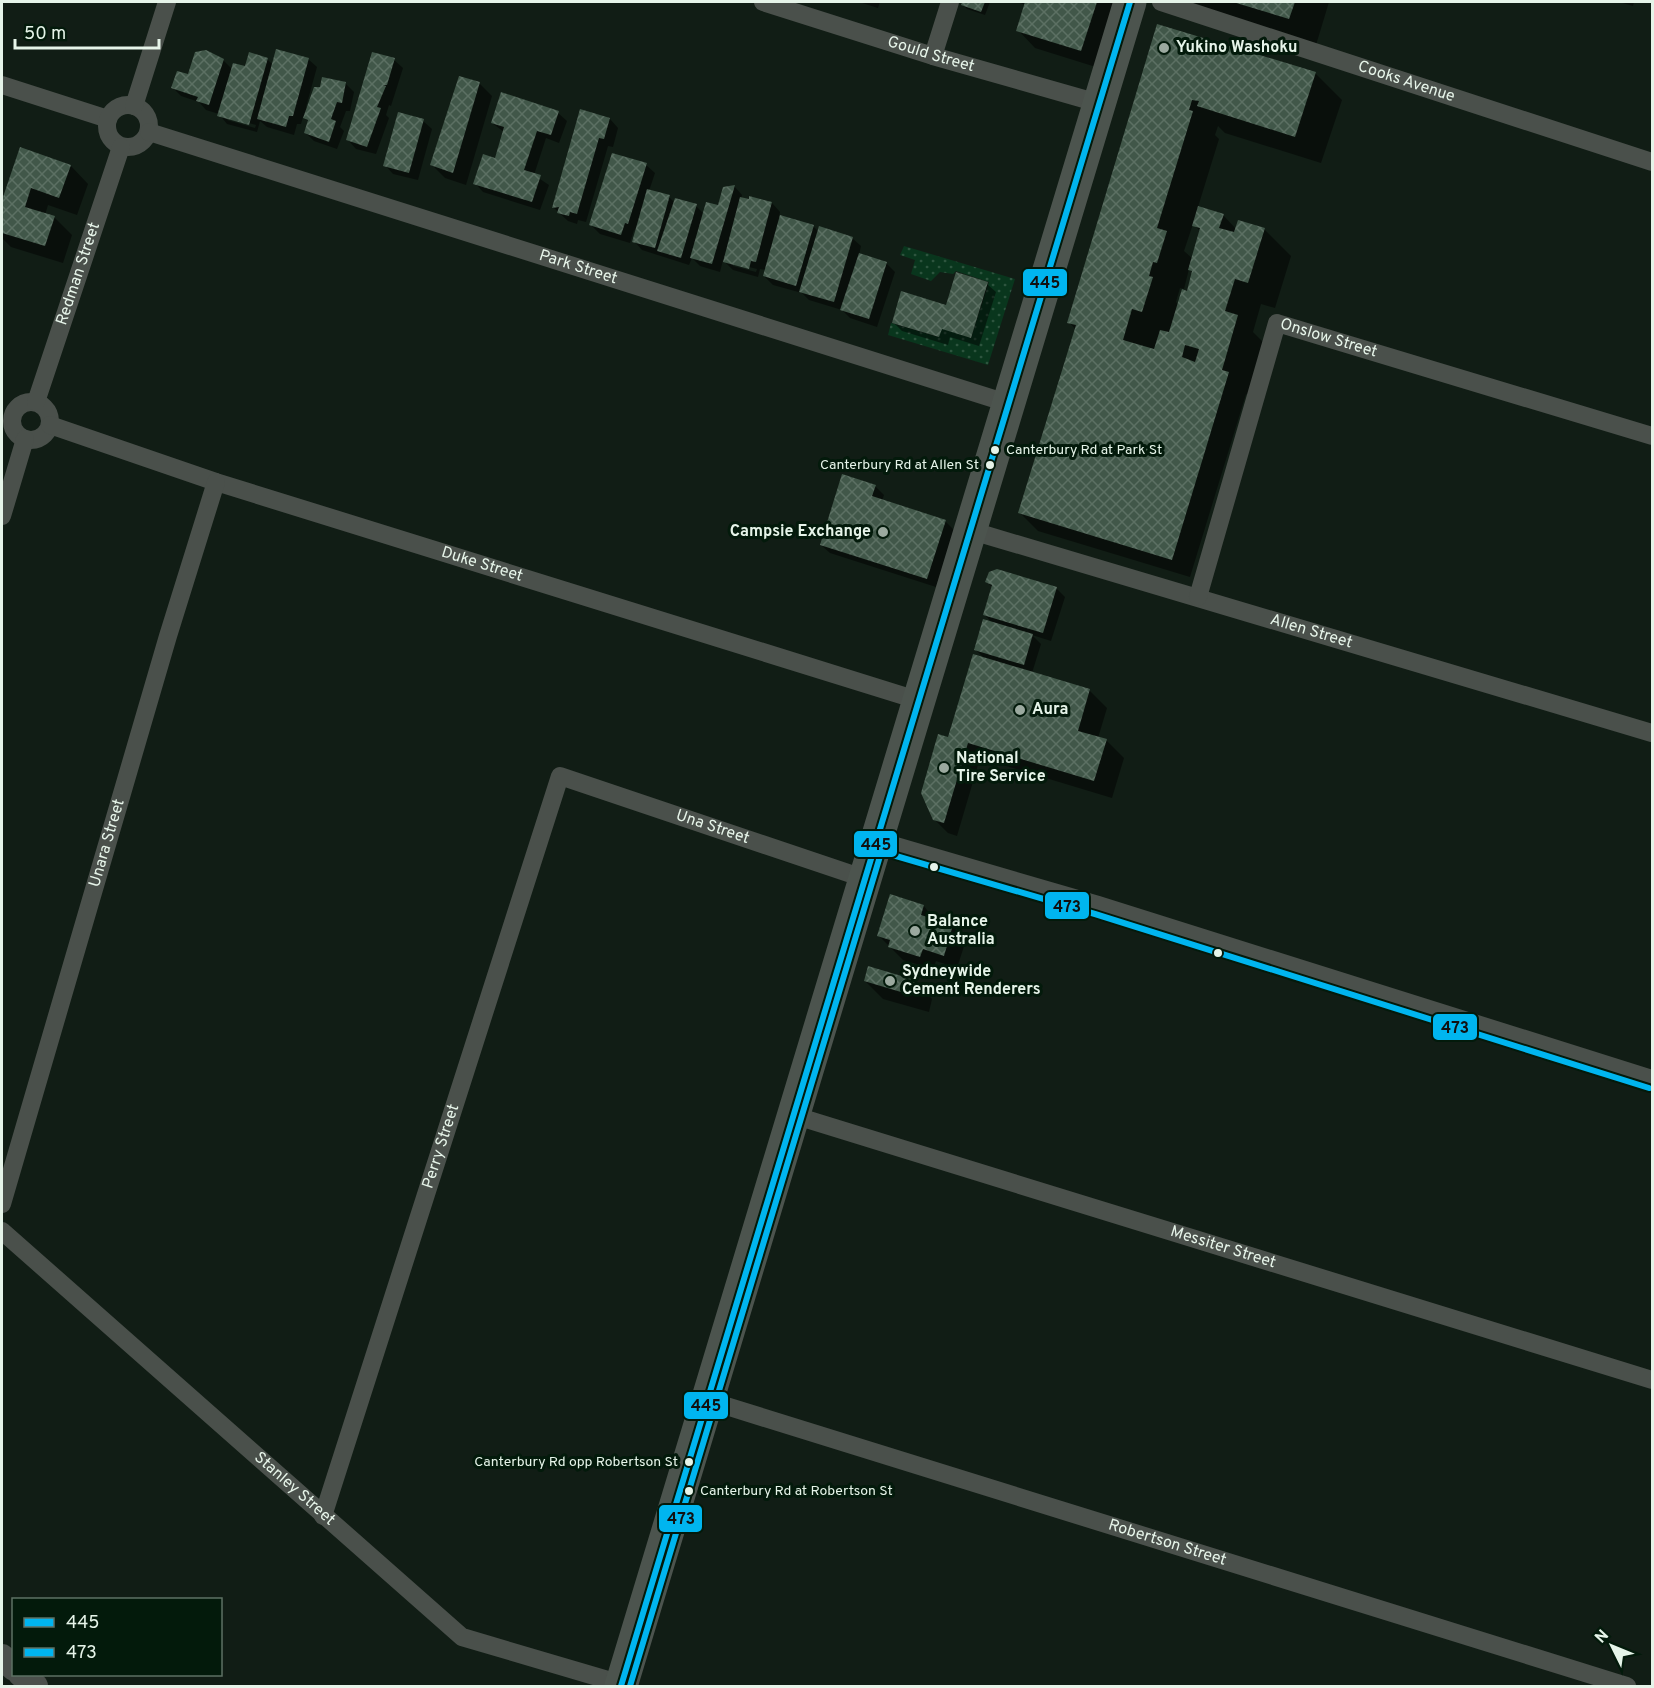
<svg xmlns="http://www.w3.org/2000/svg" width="1654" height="1688" font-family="Overpass,sans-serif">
  <defs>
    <pattern id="grass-dots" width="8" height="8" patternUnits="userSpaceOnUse" patternTransform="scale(1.5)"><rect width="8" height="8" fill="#09361d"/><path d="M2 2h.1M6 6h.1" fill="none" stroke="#2d543e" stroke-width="1.8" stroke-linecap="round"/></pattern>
    <pattern id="building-cross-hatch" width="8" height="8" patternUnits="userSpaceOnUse" patternTransform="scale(1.5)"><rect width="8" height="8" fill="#415749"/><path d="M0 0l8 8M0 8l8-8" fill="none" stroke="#5c7063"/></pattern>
  </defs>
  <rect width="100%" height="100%" fill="#111d15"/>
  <!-- grass -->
  <path fill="url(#grass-dots)" d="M904 246 1015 279 988 365 888 335 891 323 938 337 941 328 971 338 989 282 956 271 953 274 940 272 931 281 911 274 915 260 900 255Z"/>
  <!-- shadow -->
  <g fill="#0007" fill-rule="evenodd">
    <path d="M859 2H880L878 8Z"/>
    <path d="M964 2H990L985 15 967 9 963 5Z"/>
    <path d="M1018 2H1113L1099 68 1035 48 1018 30 1025 5Z"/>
    <path d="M1190 2H1329L1316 45 1198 9Z"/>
    <path d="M1619 2H1634L1633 6Z"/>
    <path d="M1158 26 1315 73 1342 100 1321 163 1225 133 1218 126 1215 135 1219 139 1198 207 1223 215 1236 229H1264L1291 256 1275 308 1261 304 1253 332 1264 343 1249 395 1246 394 1190 577 1038 531 1020 513 1076 330 1069 322ZM1193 224 1201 232 1193 259 1184 251ZM1189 269 1193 273 1188 292 1179 305 1176 302 1180 288 1184 289Z"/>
    <path d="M267 59 273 65 308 59 317 67 306 107 308 108 321 89 323 78 346 84 354 92 350 111H346L340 127 344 131 337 149 314 141 305 132 309 122 303 117 301 124H297L294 135 267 127 260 121 257 132 227 124 219 114 206 110 199 102 181 96 173 88 189 76 223 60 232 69 246 68ZM227 117 256 125 255 128 227 120Z"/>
    <path d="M394 60 403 68 391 106 389 105 386 115 389 118 376 154 356 149 348 140Z"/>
    <path d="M479 83 492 96 466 185 445 178 432 165Z"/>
    <path d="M581 111 610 119 618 128 613 147 608 146 586 222 578 220 577 224 568 221 554 208Z"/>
    <path d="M558 113 567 121 559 143 546 138 534 175 549 185 540 210 483 192 475 183 495 160 504 132 492 123Z"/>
    <path d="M423 121 432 129 418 180 393 174 385 165Z"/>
    <path d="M21 149 71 166 88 184 77 215 48 205 45 215 54 217 72 235 63 263 11 247 2 238V205Z"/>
    <path d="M646 165 655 173 649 191 669 197 675 203 696 206 704 214 719 207 734 186 742 195 741 199 772 203 780 212 779 217 813 226 819 232 852 238 861 246 859 255 886 263 895 272 877 327 850 318 842 310 809 300 802 293 773 285 764 276 766 270 760 269 758 277 733 270 723 260 720 272 700 266 692 258 689 265 642 250 634 241 637 231 634 230 630 243 600 234 591 225ZM733 263 757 269 756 272 733 266Z"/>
    <path d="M987 284 996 292 979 346 950 337 948 345 902 331 893 322 947 307Z"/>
    <path d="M875 486 884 495 882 501 945 521 954 530 936 587 830 553 821 545Z"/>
    <path d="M987 582 1056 588 1065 597 1051 641 1032 635 1041 644 1032 673 1090 691 1107 708 1098 738 1106 740 1124 758 1112 798 980 758 957 836 948 833 935 820 953 740 985 659 975 649 993 624 985 615 993 588Z"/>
    <path d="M924 906 936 922 953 927 966 940 957 968 936 961 933 969 903 960 879 936Z"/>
    <path d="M865 981H915L932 999 929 1012 883 999Z"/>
  </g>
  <!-- building -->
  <g fill="url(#building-cross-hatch)" fill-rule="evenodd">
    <path d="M962 2H985L981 12 961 5Z"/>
    <path d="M1025 2H1097L1081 51 1016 31Z"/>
    <path d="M1233 2H1295L1289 19Z"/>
    <path d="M1157 24 1316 72 1295 137 1197 106 1199 101 1192 100 1189 110 1193 111 1157 228 1167 231 1157 263 1153 262 1149 276 1153 277 1142 312 1132 309 1123 340 1154 349 1160 330 1169 332 1182 289 1187 291 1192 271 1188 270 1200 228 1192 226 1198 206 1224 214 1219 228 1234 232 1238 220 1265 228 1248 283 1235 279 1225 311 1238 315 1222 370 1229 372 1172 560 1018 513 1076 325 1067 323ZM1185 345 1199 349 1195 362 1182 357Z"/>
    <path d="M276 49 309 58 293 116H289L286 127 257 119Z"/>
    <path d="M206 50 224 59 209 105 196 101 198 97 171 88 177 71 188 74 195 52Z"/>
    <path d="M249 52 268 58 249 125 217 116 233 63 245 66Z"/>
    <path d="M372 52 395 58 387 85H383L386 86 377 107 381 108 367 147 346 140Z"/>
    <path d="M459 76 480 82 453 173 430 165Z"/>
    <path d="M322 77 346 82 342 103 337 102 331 119 336 121 329 142 304 133 308 120 303 118 314 87H320Z"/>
    <path d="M501 92 559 111 551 135 537 131 524 170 541 175 532 202 473 184 483 154 495 158 504 127 491 123Z"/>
    <path d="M580 109 610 118 604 139 599 138 577 214 570 212 569 216 557 213 559 207 552 208Z"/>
    <path d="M398 112 424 119 409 173 383 166Z"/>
    <path d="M20 147 71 165 59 198 31 188 25 207 55 216 45 246 2 233V200Z"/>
    <path d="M612 153 647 163 628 224 625 223 621 235 589 225Z"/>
    <path d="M735 185 712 264 690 258 706 202 718 205 723 187Z"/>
    <path d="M647 189 670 195 655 248 632 242Z"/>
    <path d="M749 196 772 202 756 262 751 261 749 269 723 262 740 197 749 199Z"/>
    <path d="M675 198 697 204 681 258 657 251Z"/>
    <path d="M780 215 814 225 796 286 763 276Z"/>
    <path d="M819 226 853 237 834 302 799 292Z"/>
    <path d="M859 253 887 262 869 319 840 310Z"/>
    <path d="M956 272 988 282 971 338 942 329 939 337 892 323 901 291 946 305Z"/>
    <path d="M842 474 876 485 872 496 946 520 927 579 820 545Z"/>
    <path d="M997 569 1057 587 1043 633 983 615 992 585 985 582 989 572Z"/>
    <path d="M983 619 1033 634 1024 665 974 650Z"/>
    <path d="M973 654 1090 689 1078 731 1107 739 1094 781 968 743 944 823 933 820 921 793 938 734 948 737Z"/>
    <path d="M890 894 924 905 921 915 953 925 944 956 923 949 920 957 888 947 890 940 877 936Z"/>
    <path d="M868 966 915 980 911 995 864 981Z"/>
  </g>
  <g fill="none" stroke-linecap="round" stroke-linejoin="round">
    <!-- street -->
    <g stroke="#4a504b" stroke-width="18">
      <path id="s1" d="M763 2 933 56 1098 103"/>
      <path id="s2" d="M1161 2 1652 162"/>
      <path d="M933 56 950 2"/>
      <path d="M2 85 108 119"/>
      <circle cx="128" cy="126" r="21"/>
      <path d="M134 106 167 2"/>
      <path id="s3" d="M149 132 1007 403"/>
      <circle cx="31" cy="421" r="19"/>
      <path id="s4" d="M36 402 121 147"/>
      <path id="s5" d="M50 425 216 482 917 700"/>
      <path d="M2 516 25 439"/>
      <path id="s6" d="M969 530 1652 733"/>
      <path id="s7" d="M1198 597 1277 323 1652 436"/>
      <path d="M875 840 1098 905 1652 1079"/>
      <path id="s8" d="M793 1115 1652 1380"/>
      <path id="s9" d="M2 1204 168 636 216 482"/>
      <path id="s10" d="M2 1231 462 1637 628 1686"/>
      <path id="s11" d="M707 1400 1627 1686"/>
      <path id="s12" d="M323 1516 560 776 863 878"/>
    </g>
    <!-- secondary -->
    <g stroke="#4b504c" stroke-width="26">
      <path d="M2 1657 14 1668"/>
      <path d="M21 1674 35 1686"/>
    </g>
    <!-- highway -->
    <path stroke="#4c544e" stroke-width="33" d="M621 1686 1130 2"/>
    <defs>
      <path id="bus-1" d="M621 1686 1130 2"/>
      <g id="bus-2">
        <path d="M872 849 1095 914 1649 1088"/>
        <path d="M630 1686 884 843"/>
      </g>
    </defs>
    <!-- bus-1 casing -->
    <use href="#bus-1" stroke="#031a0b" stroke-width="10"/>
    <!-- bus-2 casing -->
    <use href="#bus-2" stroke="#031a0b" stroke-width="10"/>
    <!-- bus-1 -->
    <use href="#bus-1" stroke="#00b5ef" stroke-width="6"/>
    <!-- bus-2 -->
    <use href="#bus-2" stroke="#00b5ef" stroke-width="6"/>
  </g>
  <!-- markers -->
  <g fill="#9ba99f" stroke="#031a0b" stroke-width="2">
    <circle cx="1164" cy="48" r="6"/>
    <circle cx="883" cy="532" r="6"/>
    <circle cx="1020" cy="710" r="6"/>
    <circle cx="944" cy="768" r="6"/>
    <circle cx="915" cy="931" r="6"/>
    <circle cx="890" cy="981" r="6"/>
  </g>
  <g fill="#e6f4e9" stroke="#031a0b" stroke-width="2">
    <circle cx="995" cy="450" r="5"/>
    <circle cx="990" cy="465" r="5"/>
    <circle cx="934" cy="867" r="5"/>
    <circle cx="1218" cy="953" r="5"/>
    <circle cx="689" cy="1462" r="5"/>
    <circle cx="689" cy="1491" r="5"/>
  </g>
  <g text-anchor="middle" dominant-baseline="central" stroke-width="6" stroke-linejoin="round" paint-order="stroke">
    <!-- bus labels -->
    <g font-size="14" fill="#e6f4e9" stroke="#031a0b" text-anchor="start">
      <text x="1006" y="450">Canterbury Rd at Park St</text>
      <text x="979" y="465" text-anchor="end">Canterbury Rd at Allen St</text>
      <text x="678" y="1462" text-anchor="end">Canterbury Rd opp Robertson St</text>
      <text x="700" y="1491">Canterbury Rd at Robertson St</text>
    </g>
    <!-- poi labels -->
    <g font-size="16" font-weight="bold" fill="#e6f4e9" stroke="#031a0b" text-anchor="start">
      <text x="1176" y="48">Yukino Washoku</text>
      <text x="871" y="532" text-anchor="end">Campsie Exchange</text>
      <text x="1032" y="710">Aura</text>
      <text x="956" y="759">National<tspan x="956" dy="18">Tire Service</tspan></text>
      <text x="927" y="922">Balance<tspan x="927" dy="18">Australia</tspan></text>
      <text x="902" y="972">Sydneywide<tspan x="902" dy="18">Cement Renderers</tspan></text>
    </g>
    <!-- street labels -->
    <g font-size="16" fill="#e6f4e9" stroke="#031a0b">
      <text stroke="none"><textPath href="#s1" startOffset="176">Gould Street</textPath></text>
      <text stroke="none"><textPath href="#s2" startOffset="258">Cooks Avenue</textPath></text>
      <text stroke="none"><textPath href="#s3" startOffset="450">Park Street</textPath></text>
      <text stroke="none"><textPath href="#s4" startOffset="135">Redman Street</textPath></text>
      <text stroke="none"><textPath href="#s7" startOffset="339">Onslow Street</textPath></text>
      <text stroke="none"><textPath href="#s5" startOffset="454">Duke Street</textPath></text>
      <text stroke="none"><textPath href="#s6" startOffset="357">Allen Street</textPath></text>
      <text stroke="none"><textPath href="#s12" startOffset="938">Una Street</textPath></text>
      <text stroke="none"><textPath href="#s9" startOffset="376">Unara Street</textPath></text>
      <text stroke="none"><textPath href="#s12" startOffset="388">Perry Street</textPath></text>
      <text stroke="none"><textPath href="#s8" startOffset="450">Messiter Street</textPath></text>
      <text stroke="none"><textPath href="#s10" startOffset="390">Stanley Street</textPath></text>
      <text stroke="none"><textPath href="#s11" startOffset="482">Robertson Street</textPath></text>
    </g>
  </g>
  <g stroke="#031a0b" stroke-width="2">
    <rect x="1022" y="268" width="46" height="29" rx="6" fill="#00b5ef"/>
    <rect x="853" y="830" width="45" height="28" rx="6" fill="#00b5ef"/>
    <rect x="1044" y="891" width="46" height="29" rx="6" fill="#00b5ef"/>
    <rect x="1432" y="1013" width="46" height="28" rx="6" fill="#00b5ef"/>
    <rect x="683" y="1391" width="46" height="29" rx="6" fill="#00b5ef"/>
    <rect x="658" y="1504" width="45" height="29" rx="6" fill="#00b5ef"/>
  </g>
  <g font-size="16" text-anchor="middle" font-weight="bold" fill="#111">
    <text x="1045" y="288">445</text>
    <text x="876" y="850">445</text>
    <text x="1067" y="912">473</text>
    <text x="1455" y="1033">473</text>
    <text x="706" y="1411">445</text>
    <text x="681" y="1524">473</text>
  </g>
  <!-- border -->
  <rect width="1654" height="1688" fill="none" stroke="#e6f4e9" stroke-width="6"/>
  <!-- legend -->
  <rect x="12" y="1598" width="210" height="78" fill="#031a0b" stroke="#5e7164" stroke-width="1.5"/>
  <rect x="24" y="1618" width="30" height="9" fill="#00b5ef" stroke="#5e7164" stroke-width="1.5"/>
  <text x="66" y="1628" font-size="18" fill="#e6f4e9">445</text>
  <rect x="24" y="1648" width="30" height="9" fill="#00b5ef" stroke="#5e7164" stroke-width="1.5"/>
  <text x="66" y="1658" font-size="18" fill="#e6f4e9">473</text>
  <!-- north arrow -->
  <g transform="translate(1612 1646) rotate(313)" stroke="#031a0b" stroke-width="4.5" paint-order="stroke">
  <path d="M0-4.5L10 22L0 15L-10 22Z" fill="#e6f4e9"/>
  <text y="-9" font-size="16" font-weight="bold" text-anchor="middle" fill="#e6f4e9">N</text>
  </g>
  <!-- scale -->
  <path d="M15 39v9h144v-9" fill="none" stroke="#e6f4e9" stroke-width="3"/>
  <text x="24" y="39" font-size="18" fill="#e6f4e9" stroke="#031a0b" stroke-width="4.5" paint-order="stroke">50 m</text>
</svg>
